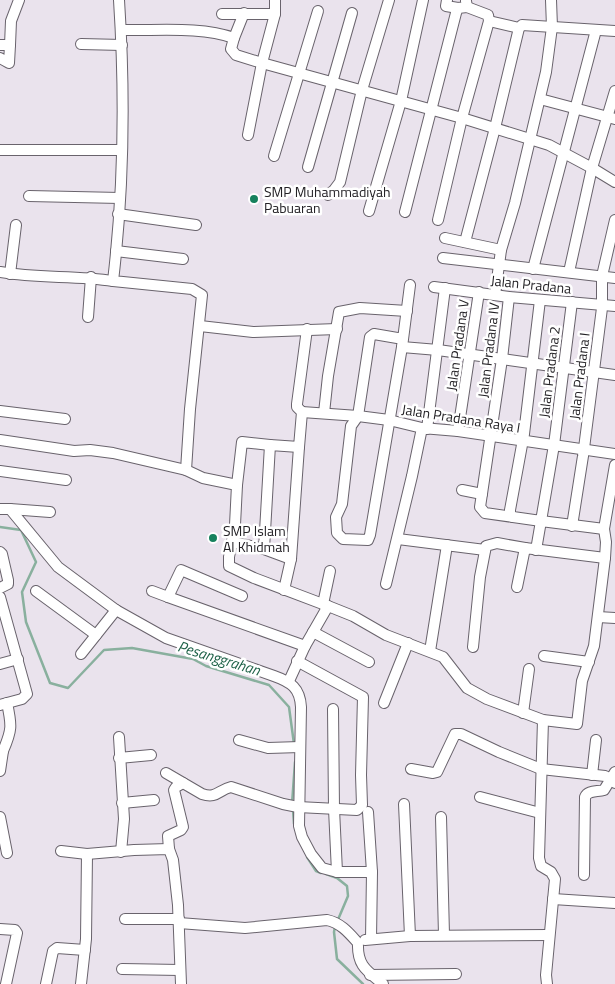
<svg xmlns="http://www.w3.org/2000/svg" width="615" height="984" font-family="'Titillium Web',sans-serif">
  <rect width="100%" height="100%" fill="#eae3ed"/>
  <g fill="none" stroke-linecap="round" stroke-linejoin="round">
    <!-- stream -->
    <g stroke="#89b09e" stroke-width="2.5">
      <path d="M0 527 21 530 36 562 22 592 26 622 50 683 68 688 104 650 132 648 193 659 206 666 269 685 289 707 294 744"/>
      <path d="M292 804 295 762"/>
      <path d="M293 810 294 824"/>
      <path d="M307 857 316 871 321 873"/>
      <path d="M326 874 337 878 347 886 348 896 337 922"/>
      <path d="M335 927 334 932 337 959 363 984"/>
    </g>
    <defs>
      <g id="minor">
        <path d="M119 0C125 93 124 188 113 281L192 289 202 295 190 409 186 470 203 478 237 485 235 525 229 557V566L254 578 328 606 353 616 386 635 443 657 467 688 487 699 543 720 577 724 582 681 594 646 605 558 606 542 604 529 615 465"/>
        <path d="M275 0V14"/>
        <path d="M447 0 446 6 458 8"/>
        <path d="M222 14H275L262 63 248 135"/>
        <path d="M489 21 519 28 522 25 615 31"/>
        <path d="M121 30C157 31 200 26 234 38L231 49 236 55 262 63 462 118 549 145 592 168 615 182"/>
        <path d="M234 38 244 13"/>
        <path d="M81 44 122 45"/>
        <path d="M0 45H10L11 21 19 0"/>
        <path d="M0 58 9 63 10 45"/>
        <path d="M540 99 615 119"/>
        <path d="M0 150H122"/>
        <path d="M274 156 318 11"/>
        <path d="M308 167 352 13"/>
        <path d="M328 195 334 190 340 182 362 90 389 0"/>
        <path d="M29 196 120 198"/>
        <path d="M369 211 401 101 423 0"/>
        <path d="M405 212 456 13 458 8 467 7 466 1"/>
        <path d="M118 214 196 225"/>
        <path d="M438 220 462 118 489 21 488 15 467 7"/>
        <path d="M445 238 501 250"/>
        <path d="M465 242 495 128 519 28"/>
        <path d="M116 251 183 259"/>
        <path d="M443 258 615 278"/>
        <path d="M533 269 596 30"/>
        <path d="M0 272C37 279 75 275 113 281"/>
        <path d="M569 272 592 168 615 91"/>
        <path d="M10 274 16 225"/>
        <path d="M434 287 509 297 615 306"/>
        <path d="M495 295 501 250 515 203 546 72 552 27 551 0"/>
        <path d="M509 297 502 359 480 507 485 513 513 517"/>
        <path d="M540 300 524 434 510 510V514L513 517 541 521 554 445 572 302"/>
        <path d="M88 317 91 277"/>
        <path d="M200 326 253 332 337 329"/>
        <path d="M403 339 374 334 370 337 358 416 351 426 342 504 336 517 337 533 343 539 368 540 370 535 402 347 410 285"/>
        <path d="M402 347 438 350 615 375"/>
        <path d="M0 411 65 419"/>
        <path d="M302 412 358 416 389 420 422 428 458 431 615 454"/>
        <path d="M324 413 328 376 339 312 360 308 407 311"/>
        <path d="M427 429 445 288"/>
        <path d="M458 431 479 292"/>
        <path d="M0 440 74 451 90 450 113 453 186 470"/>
        <path d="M0 471 66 480"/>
        <path d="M237 485 242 442 270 445"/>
        <path d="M462 490 482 494"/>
        <path d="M0 509H10L58 567 116 610 166 638 274 676C291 682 300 688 301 707L299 826 302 837 311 854 322 868 337 872H372L371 939"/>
        <path d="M10 509 50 512"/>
        <path d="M572 526 583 456 602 308V276L615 220"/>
        <path d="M398 539 485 550"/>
        <path d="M233 542 264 549 291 559 284 590"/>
        <path d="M264 549 270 445 299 447 302 412 297 407V404L307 329"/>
        <path d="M536 550 541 521 604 529"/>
        <path d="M0 552 2 554 8 580V584L0 588"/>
        <path d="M291 559 299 447"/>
        <path d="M386 584 412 476 422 428"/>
        <path d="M517 587 525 548 605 558"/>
        <path d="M36 591 96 635"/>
        <path d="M152 591 168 597"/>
        <path d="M242 596 181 570 168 597 305 646"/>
        <path d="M0 597 27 694 22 699 0 705"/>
        <path d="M323 604 330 571"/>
        <path d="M598 617 615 618"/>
        <path d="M313 632 369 662"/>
        <path d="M473 647 480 577 486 546 497 543 525 548"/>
        <path d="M430 651 447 545"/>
        <path d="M81 654 116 610"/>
        <path d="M544 656 589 662"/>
        <path d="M0 664 18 659"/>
        <path d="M289 681 305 646 328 606"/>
        <path d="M384 703 408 643"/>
        <path d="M333 709 334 809 337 872"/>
        <path d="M523 713 529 669"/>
        <path d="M543 720 539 858 541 866 551 872 555 879 546 975 547 984"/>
        <path d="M119 737 124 819 121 852"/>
        <path d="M239 740 268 748 300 747"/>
        <path d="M0 752 3 751C12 730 12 726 7 703"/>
        <path d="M119 758 151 755"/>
        <path d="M411 769 433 773 437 772 455 734H461L499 752 541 769 605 776 611 779 615 783"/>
        <path d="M0 771 3 751"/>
        <path d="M166 773 202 794C217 799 218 790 231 787L283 804 298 807 357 810 362 805 361 775 363 697 297 661"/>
        <path d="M592 775 596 740"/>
        <path d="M480 797 540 813"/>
        <path d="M122 803 154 800"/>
        <path d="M404 804 410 936"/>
        <path d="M368 812 372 872"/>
        <path d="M0 817 7 853"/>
        <path d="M441 817 444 935"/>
        <path d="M169 849 168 836 181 830 183 827 174 790 176 787 183 783"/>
        <path d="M61 851 87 854 134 850 169 849 173 860 178 905 181 984"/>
        <path d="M584 875 585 797C588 790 597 792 604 790L615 772"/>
        <path d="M553 899 615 903"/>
        <path d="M125 919H179"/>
        <path d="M179 923 245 928 327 920C341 923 349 933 358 943 357 966 367 971 383 984"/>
        <path d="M0 929 15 930 17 933 6 984"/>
        <path d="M365 940 410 936 549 935"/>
        <path d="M122 969 180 970"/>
        <path d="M370 975 456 974"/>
        <path d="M46 984 53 951 57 948 85 950"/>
        <path d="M81 984 86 939 87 854"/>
      </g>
    </defs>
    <!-- minor casing -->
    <use href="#minor" stroke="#69636c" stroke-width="12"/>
    <!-- minor -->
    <use href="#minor" stroke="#fff" stroke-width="10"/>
  </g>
  <!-- markers -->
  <g fill="#16815d" stroke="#fff" stroke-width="2">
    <circle cx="254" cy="199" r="5"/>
    <circle cx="213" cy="538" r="5"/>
  </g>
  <g text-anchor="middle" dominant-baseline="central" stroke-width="5" stroke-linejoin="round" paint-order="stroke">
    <!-- poi labels -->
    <g font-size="14" fill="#232125" stroke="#fff" text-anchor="start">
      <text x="264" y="191">SMP Muhammadiyah<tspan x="264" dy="16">Pabuaran</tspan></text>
      <text x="223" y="530">SMP Islam<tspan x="223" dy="16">Al Khidmah</tspan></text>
    </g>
    <!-- street labels -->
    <g font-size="14" fill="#232125" stroke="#fff">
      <text transform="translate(531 284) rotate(6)">Jalan Pradana</text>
      <text transform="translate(457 345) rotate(-82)">Jalan Pradana V</text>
      <text transform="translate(488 350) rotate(-83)">Jalan Pradana IV</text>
      <text transform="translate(549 372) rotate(-83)">Jalan Pradana 2</text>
      <text transform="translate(579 376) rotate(-83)">Jalan Pradana I</text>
      <text transform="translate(461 418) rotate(9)">Jalan Pradana Raya I</text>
    </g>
    <!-- water labels -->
    <g font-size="15" font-style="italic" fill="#1d6147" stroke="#fff">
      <text transform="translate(219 658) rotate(17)">Pesanggrahan</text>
    </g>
  </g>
</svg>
